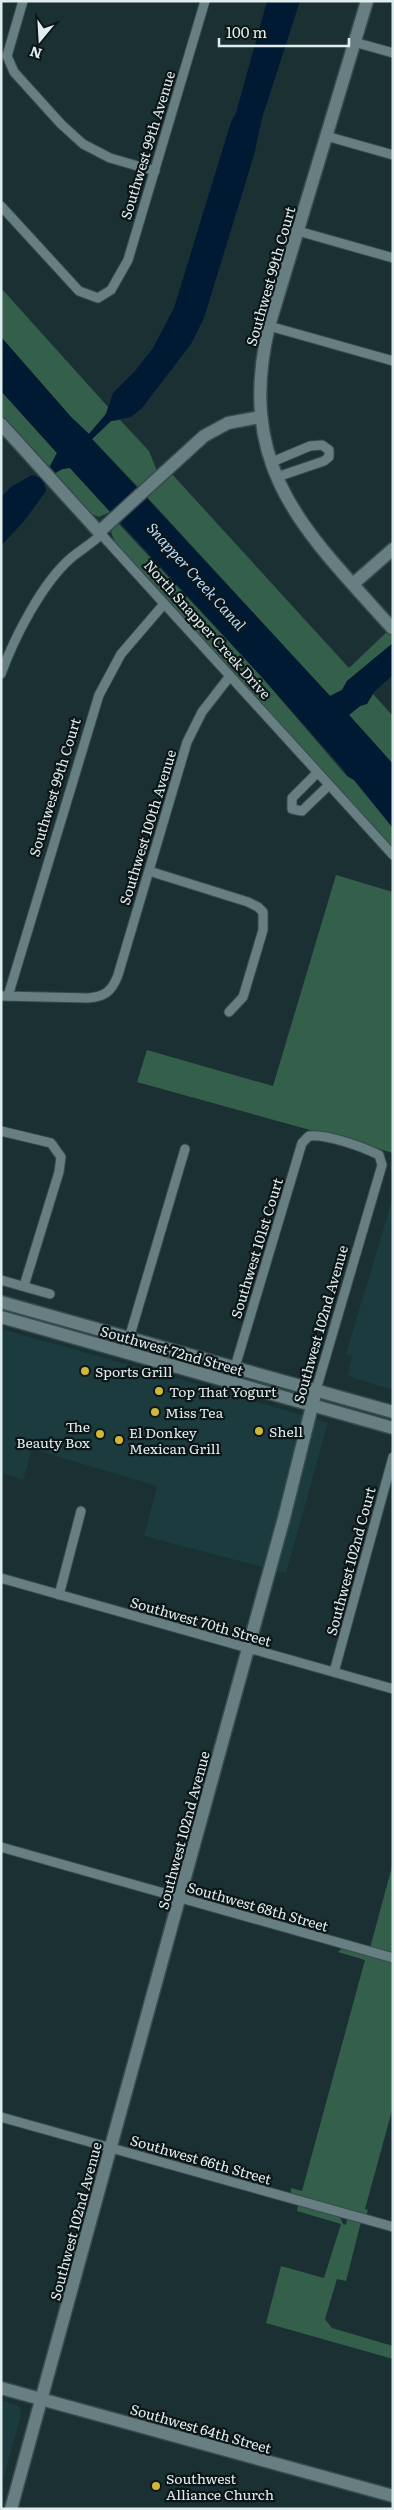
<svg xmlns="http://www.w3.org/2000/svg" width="394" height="2510" font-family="Literata,serif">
  <rect width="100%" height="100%" fill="#1a3033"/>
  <!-- built -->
  <g fill="#1b3b3f">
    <path d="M393 1197V1390L348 1376 352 1356 346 1354Z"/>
    <path d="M1 1329 187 1381 328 1423 286 1573 144 1536 157 1486 32 1449 23 1480 1 1473Z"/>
    <path d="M1 2400 17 2405 20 2408 21 2415 1 2488Z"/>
  </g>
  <!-- green -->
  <g fill="#345f4b">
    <path d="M1 288 108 407 106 414 89 434 71 417 1 337Z"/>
    <path d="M1 391 57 453 50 467 36 455 1 417Z"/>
    <path d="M120 420 149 451 157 471 138 487 92 439 111 421Z"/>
    <path d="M70 468 110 512 99 517 91 514 55 474 62 469Z"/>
    <path d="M171 473 349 668 393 626V643L347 681 342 690 330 696 147 497Z"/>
    <path d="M117 522 260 675 344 773 354 780 393 828V848L115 543 111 532Z"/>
    <path d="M373 694 393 716V764L349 715 360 706 367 703Z"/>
    <path d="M336 875 393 892V1153L137 1082 147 1050 273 1086Z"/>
    <path d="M393 1863V1954L370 1948Z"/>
    <path d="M342 1948 393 1962V2107L365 2209 368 2210 366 2216 291 2195V2188L302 2191 365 1960 338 1952Z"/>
    <path d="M298 2205 340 2217 343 2224 346 2225 347 2219 361 2222 346 2281 337 2279 325 2319 332 2328 393 2346V2359L266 2323 281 2266 324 2278 341 2224 297 2211Z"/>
  </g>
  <!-- water -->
  <path fill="#001a33" d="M267 1H300L262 118 254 155 204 318 191 344 142 408 131 417 111 421 92 439 330 696 342 690 347 681 393 643V675L374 692 367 704 360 706 349 715 393 764V828L354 780 347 776 343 769 260 675 70 468C59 468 51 475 44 482L46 491 24 521 1 546V497L11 487 32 475 38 477 50 466 57 453 1 391V337L71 417 89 434 106 414 113 393 135 371 153 348 174 308 231 122 236 113Z"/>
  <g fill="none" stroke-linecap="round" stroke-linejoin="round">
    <defs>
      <g id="street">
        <path d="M23 1 7 56 14 72 61 124 83 144 110 158 155 171"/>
        <path d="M354 42 393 53"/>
        <path d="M326 136 393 155"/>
        <path d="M1 206 79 291 98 298 111 290 128 260 205 1"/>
        <path d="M298 231 393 258"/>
        <path d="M269 326 393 361"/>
        <path d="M272 462 310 446 322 445 329 450V457L324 461 277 477"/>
        <path d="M99 532 393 855"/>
        <path d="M1 674C14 638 42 583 71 558 81 550 92 543 102 534"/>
        <path d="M317 773 292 798V809L302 811 329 785"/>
        <path d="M149 871 248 902 258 907 263 912V930L243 997 229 1012"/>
        <path d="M1 996 88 998C105 997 112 991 118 975L187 742 202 712 230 676"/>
        <path d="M8 996 99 695 121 654 164 604"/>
        <path d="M1 1131 51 1143 61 1157 59 1172 24 1286"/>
        <path d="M1 1280 50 1294"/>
        <path d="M125 1352 185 1149"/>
        <path d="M235 1367 302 1143 309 1136C327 1134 363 1147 379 1155L382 1165 316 1390"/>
        <path d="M1 1578 393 1689"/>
        <path d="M59 1595 81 1511"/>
        <path d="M334 1672 393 1457"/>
        <path d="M1 1847 393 1958"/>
        <path d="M1 2117 393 2227"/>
      </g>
      <g id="secondary">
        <path d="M367 1 269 326C235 469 305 531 392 628"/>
        <path d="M1 424 99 532 204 436 228 423 260 417"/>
        <path d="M353 584 393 549"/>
        <path d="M1 1302 393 1412"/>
        <path d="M1 1317 393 1428"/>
        <path d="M1 2388 393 2496"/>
        <path d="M11 2509 284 1518 316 1390"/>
      </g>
    </defs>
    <!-- street casing -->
    <use href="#street" stroke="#384b4d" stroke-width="11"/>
    <!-- secondary casing -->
    <use href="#secondary" stroke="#384b4d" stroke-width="15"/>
    <!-- street -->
    <use href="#street" stroke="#677f82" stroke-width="9"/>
    <!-- secondary -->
    <use href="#secondary" stroke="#677f82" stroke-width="12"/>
  </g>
  <!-- markers -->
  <g fill="#d0b736" stroke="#0d1617" stroke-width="2">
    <circle cx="85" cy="1371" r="5"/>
    <circle cx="159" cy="1391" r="5"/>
    <circle cx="155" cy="1412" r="5"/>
    <circle cx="259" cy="1431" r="5"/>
    <circle cx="100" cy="1434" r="5"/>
    <circle cx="119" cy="1440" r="5"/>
    <circle cx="156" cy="2486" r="5"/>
  </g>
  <g text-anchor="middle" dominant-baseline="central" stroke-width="4.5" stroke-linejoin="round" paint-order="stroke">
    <!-- street labels -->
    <g font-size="14" fill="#e0edee" stroke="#0d1617">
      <text transform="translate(147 145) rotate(-73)">Southwest 99th Avenue</text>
      <text transform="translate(270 276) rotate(-74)">Southwest 99th Court</text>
      <text transform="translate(208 629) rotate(48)">North Snapper Creek Drive</text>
      <text transform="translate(54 787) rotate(-73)">Southwest 99th Court</text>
      <text transform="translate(147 827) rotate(-73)">Southwest 100th Avenue</text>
      <text transform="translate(256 1248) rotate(-73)">Southwest 101st Court</text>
      <text transform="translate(320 1324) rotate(-74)">Southwest 102nd Avenue</text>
      <text transform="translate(172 1350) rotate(16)">Southwest 72nd Street</text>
      <text transform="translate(350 1561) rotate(-75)">Southwest 102nd Court</text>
      <text transform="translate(201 1621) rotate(16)">Southwest 70th Street</text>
      <text transform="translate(183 1830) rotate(-75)">Southwest 102nd Avenue</text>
      <text transform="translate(258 1906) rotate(16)">Southwest 68th Street</text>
      <text transform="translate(201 2159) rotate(16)">Southwest 66th Street</text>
      <text transform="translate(75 2221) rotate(-75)">Southwest 102nd Avenue</text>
      <text transform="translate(201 2428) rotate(16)">Southwest 64th Street</text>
    </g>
    <!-- poi labels -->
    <g font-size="14" fill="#e0edee" stroke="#0d1617" text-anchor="start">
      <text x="95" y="1371">Sports Grill</text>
      <text x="169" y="1391">Top That Yogurt</text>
      <text x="165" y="1412">Miss Tea</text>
      <text x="90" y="1426" text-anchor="end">The<tspan x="90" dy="16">Beauty Box</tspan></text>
      <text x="269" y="1431">Shell</text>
      <text x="129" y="1432">El Donkey<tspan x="129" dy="16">Mexican Grill</tspan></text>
      <text x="166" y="2478">Southwest<tspan x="166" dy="16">Alliance Church</tspan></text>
    </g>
    <!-- water labels -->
    <g font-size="15" font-style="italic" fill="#b6dafe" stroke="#0d1617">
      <text transform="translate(197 576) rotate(48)">Snapper Creek Canal</text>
    </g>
  </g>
  <!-- border -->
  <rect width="394" height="2510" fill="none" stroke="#e0edee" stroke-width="5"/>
  <!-- north arrow -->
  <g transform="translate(40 40) rotate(198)" stroke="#0d1617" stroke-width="4" paint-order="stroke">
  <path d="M0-4L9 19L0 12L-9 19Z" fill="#e0edee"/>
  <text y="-8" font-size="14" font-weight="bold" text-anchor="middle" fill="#e0edee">N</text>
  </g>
  <!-- scale -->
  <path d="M219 38v8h130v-8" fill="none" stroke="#e0edee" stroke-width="2.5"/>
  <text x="226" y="38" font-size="15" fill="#e0edee" stroke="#0d1617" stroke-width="4" paint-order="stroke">100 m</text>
</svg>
